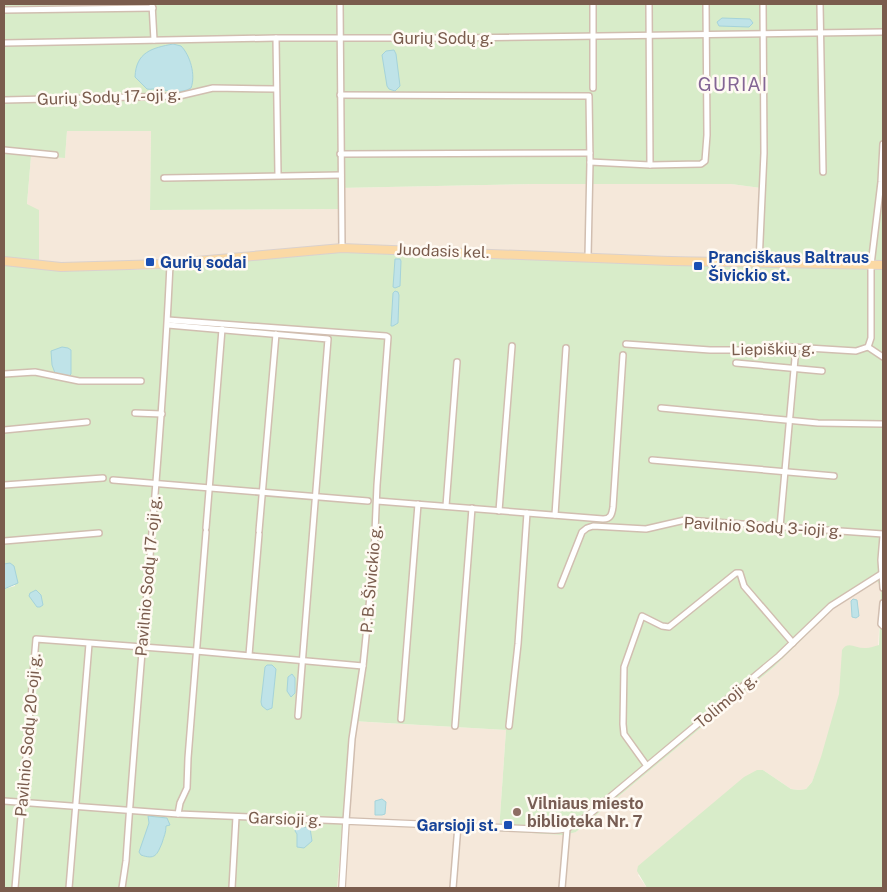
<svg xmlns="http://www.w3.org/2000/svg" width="887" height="892" font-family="'Public Sans',sans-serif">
  <rect width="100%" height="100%" fill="#fdf6ec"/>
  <!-- residential -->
  <g fill="#f5e8da">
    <path d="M67 131H151L150 210 338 209 339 188 533 184H731L761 188 758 259 378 246H320L191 259 64 263 39 262V211L27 205 31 155 65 158Z"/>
    <path d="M877 581 881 586 878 652 837 718 812 782 806 789 799 790 791 789 763 770 638 875 647 888H337L351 721 506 730 499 831 576 832 774 667 834 608Z"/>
  </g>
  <!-- green -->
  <g fill="#d8ecc9">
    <path d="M4 4H883V262L758 259 761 188 731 184H533L339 188V209L150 210 151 131H67L65 158 31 156 27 204 39 210V262L4 257Z"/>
    <path d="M350 251 883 269V888H647L637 871 638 866 744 777 757 770H763L791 789 799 790 806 789 812 782 821 757 839 694 842 650C848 640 856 649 866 648 870 648 874 646 879 645L881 587 877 581 834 608 774 667 576 832 563 835 499 831 506 730 352 721 337 888H4V589L15 586 10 563 4 564V265L64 271 164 269 324 252Z"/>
  </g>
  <!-- water -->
  <g fill="#bfe3e8" stroke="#a5d3da">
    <path d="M722 18 750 19 753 23 749 27 719 26 717 22Z"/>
    <path d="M173 44 181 46C190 55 196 75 191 88 181 94 169 91 159 89 154 88 151 90 147 89L135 77C136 52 152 48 173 44Z"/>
    <path d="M394 50 396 54 400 86 395 91 389 89 387 86 382 55 386 51Z"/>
    <path d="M395 259H400L401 261 400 286 395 288 393 287Z"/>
    <path d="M395 291 398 292 399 295 398 323 393 326H391L393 293Z"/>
    <path d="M62 347 68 348 71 350V374L69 376 55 373 52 365 51 351Z"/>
    <path d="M10 563 14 566 18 583 4 589V564Z"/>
    <path d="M36 590 41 595 43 605 40 607H37L29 596 30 593Z"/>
    <path d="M853 599 857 600 859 616 856 618 852 617 851 601Z"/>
    <path d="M267 665H272L276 669 272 708 267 710 262 706 261 702 265 667Z"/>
    <path d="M292 674 295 678V693L291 697 287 691 288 677Z"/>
    <path d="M382 799 386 802 385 814 382 815H375V801Z"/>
    <path d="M148 816 167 818 170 825 166 826C166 833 164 836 162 843 157 855 155 860 141 855L139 852 149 823Z"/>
    <path d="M297 826 310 828 312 841 304 848 297 847V834L295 831Z"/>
  </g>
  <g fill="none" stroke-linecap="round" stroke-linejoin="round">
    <defs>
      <g id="minor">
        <path d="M152 4 154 40"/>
        <path d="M340 4 342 248"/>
        <path d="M593 4V88"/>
        <path d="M649 4 650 165"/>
        <path d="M820 4 823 172"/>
        <path d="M4 10 153 8"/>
        <path d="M276 38 278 175"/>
        <path d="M4 43 276 38H459L883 32"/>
        <path d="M340 95 589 96 590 162 588 257"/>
        <path d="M4 100 179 96 213 88 276 89"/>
        <path d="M4 150 55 155"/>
        <path d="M340 154 590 153"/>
        <path d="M590 162 650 165 701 164 705 161 707 135 706 4"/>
        <path d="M164 178 341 175"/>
        <path d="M759 263 764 153 763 4"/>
        <path d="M168 325 328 339 298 716"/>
        <path d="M626 344 710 350H748L776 346 856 351 868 347 871 338V265L881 182 883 144"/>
        <path d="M868 347 883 357"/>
        <path d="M736 363 822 371"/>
        <path d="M4 374 35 372 79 381H141"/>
        <path d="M661 408 818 423 883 424"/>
        <path d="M135 413 162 414"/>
        <path d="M4 430 87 422"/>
        <path d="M652 460 834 476"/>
        <path d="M113 480 368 501"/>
        <path d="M4 485 103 478"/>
        <path d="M377 501 603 519C611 519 612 514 613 507L623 355"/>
        <path d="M446 506 457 362"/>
        <path d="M499 511 512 346"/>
        <path d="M555 515 566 348"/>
        <path d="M780 527 796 347"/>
        <path d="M206 528 222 329"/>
        <path d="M259 531 276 334"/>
        <path d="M883 536 881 560 883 588"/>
        <path d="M4 541 99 533"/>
        <path d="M561 585 582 532 587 528 593 526 646 529 685 520 883 534"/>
        <path d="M883 603 881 624 883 626"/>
        <path d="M249 655 259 534"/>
        <path d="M401 719 418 504"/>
        <path d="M455 726 472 508"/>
        <path d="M509 726 518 644 527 513"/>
        <path d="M647 766 624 734 623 724 624 667 642 616 662 626 669 627 736 573H740L744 586 793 643"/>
        <path d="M4 801 178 814 346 821 352 739 363 666 374 556 377 485 388 337 386 336 168 320"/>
        <path d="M178 814 180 803 187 788 188 758 206 532"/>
        <path d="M15 888 36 639 196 651 363 666"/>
        <path d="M69 888 89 644"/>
        <path d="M122 888 126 861C139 662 161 463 170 264"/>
        <path d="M232 888 236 817"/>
        <path d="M453 888 458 825"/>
        <path d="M562 888 567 829"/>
      </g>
      <path id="tertiary" d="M342 888 346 821 554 830C570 830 579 822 591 813L779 656 831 606 883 573"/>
      <path id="primary" d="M4 261 61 267 163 264 342 248 671 261 883 265"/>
    </defs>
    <!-- minor casing -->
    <use href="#minor" stroke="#d1beb0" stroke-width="8"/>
    <!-- tertiary casing -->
    <use href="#tertiary" stroke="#d1beb0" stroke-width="8"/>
    <!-- primary casing -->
    <use href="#primary" stroke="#dad1cd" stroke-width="10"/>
    <!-- minor -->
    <use href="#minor" stroke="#fff" stroke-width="5"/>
    <!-- tertiary -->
    <use href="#tertiary" stroke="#fff" stroke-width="5.5"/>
    <!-- primary -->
    <use href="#primary" stroke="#fbd9a5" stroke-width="8"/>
  </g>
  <!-- markers -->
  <g fill="#1a4fb4" stroke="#fffaf3" stroke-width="2">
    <rect x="145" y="257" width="10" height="10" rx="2.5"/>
    <rect x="693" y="261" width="10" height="10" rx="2.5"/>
    <rect x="503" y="820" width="10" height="10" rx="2.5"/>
  </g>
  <circle fill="#8d6e63" stroke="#fffaf3" stroke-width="2" cx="517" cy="812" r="5"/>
  <g text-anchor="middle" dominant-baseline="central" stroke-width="5" stroke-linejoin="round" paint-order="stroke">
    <!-- street labels -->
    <g font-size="16" fill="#7a5c4d" stroke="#fffaf3">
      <text x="443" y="38">Gurių Sodų g.</text>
      <text transform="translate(109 97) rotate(-2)">Gurių Sodų 17-oji g.</text>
      <text transform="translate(443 251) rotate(2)">Juodasis kel.</text>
      <text transform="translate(773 349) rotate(-1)">Liepiškių g.</text>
      <text transform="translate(763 527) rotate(3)">Pavilnio Sodų 3-ioji g.</text>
      <text transform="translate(148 576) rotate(-85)">Pavilnio Sodų 17-oji g.</text>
      <text transform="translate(371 579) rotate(-85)">P. B. Šivickio g.</text>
      <text transform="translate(726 701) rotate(-40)">Tolimoji g.</text>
      <text transform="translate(28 735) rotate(-85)">Pavilnio Sodų 20-oji g.</text>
      <text transform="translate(285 819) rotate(2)">Garsioji g.</text>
    </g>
    <!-- transit labels -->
    <g font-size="16" font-weight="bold" fill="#164399" stroke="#fffaf3" text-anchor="start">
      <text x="708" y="257">Pranciškaus Baltraus<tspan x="708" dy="18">Šivickio st.</tspan></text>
      <text x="160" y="262">Gurių sodai</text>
      <text x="498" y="825" text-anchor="end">Garsioji st.</text>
    </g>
    <!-- education labels -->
    <g font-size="16" font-weight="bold" fill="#785e54" stroke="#fffaf3" text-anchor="start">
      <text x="527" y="803">Vilniaus miesto<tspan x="527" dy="18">biblioteka Nr. 7</tspan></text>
    </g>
    <!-- quarter labels -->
    <g font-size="19" letter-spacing="1" fill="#846695" stroke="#fffaf3">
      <text x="733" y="84">GURIAI</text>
    </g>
  </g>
  <!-- border -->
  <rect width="887" height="892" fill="none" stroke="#7a5c4d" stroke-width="10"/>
</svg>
